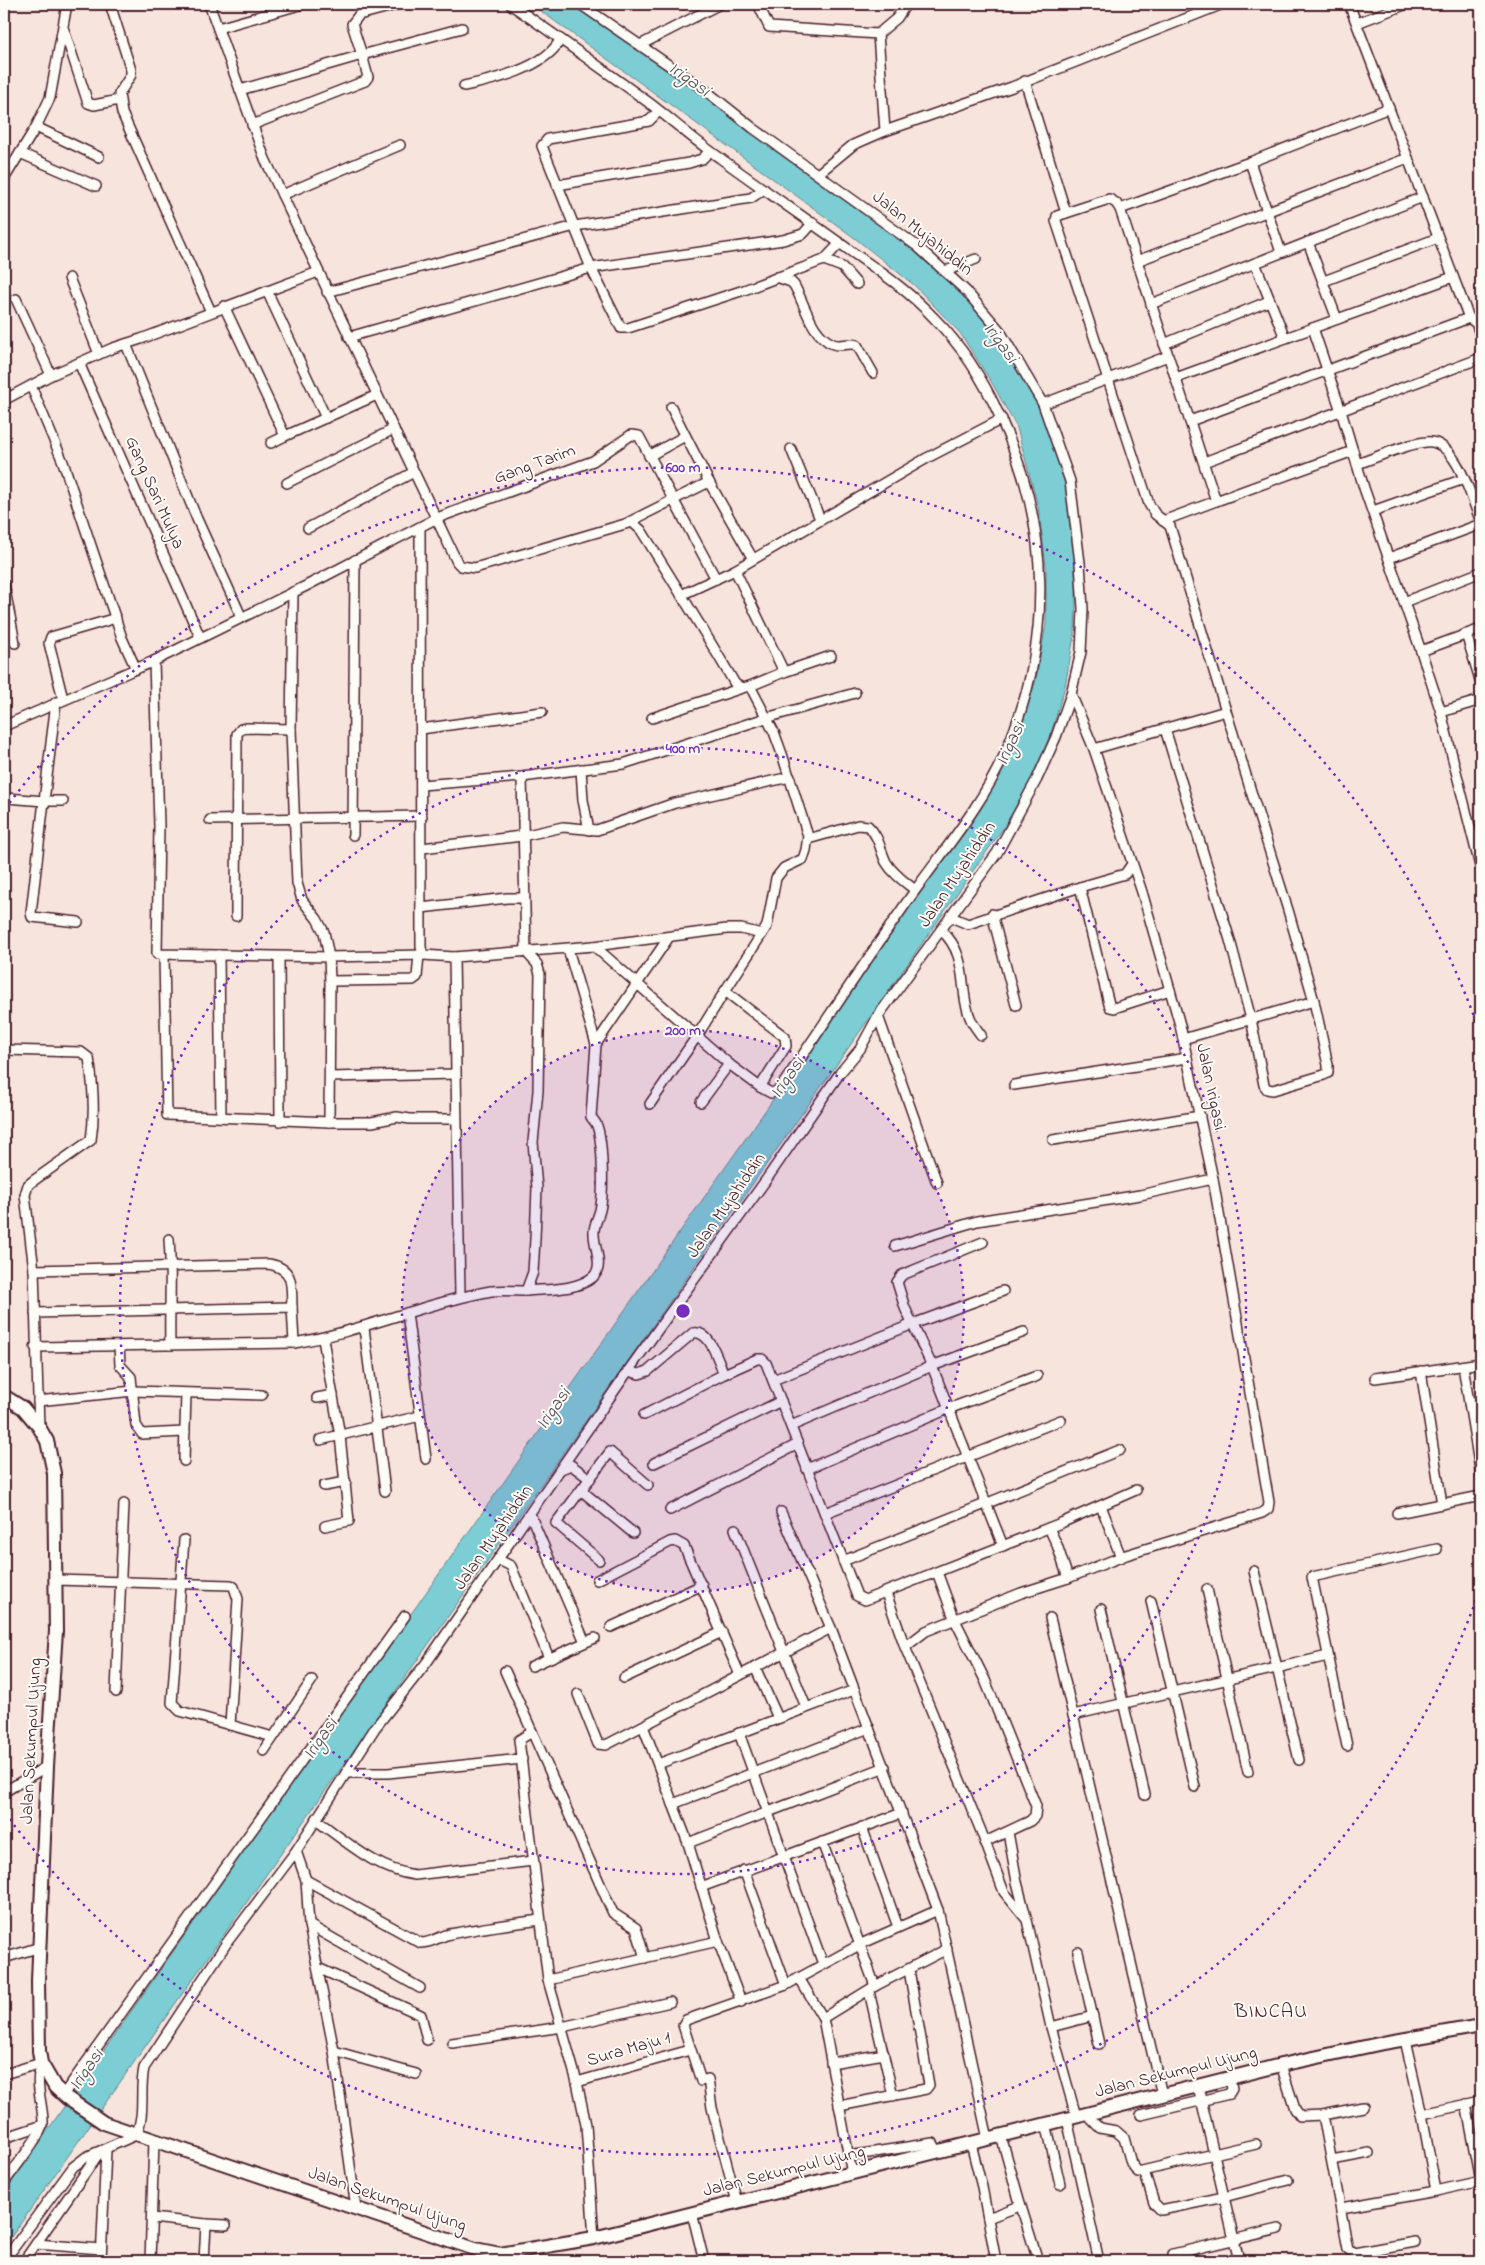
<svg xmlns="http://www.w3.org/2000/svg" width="1485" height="2265" font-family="'Indie Flower',sans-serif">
  <rect width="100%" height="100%" fill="#f6e4dd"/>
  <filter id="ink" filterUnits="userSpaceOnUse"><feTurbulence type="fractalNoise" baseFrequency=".02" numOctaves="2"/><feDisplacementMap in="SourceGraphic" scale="10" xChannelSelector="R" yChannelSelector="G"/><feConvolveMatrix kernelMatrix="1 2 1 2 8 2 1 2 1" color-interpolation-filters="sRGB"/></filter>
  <g filter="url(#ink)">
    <!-- water -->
    <path fill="#7ccdd4" stroke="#688790" d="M531 4H580L893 229 979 309 1025 376 1048 427 1067 490 1077 566 1075 631 1065 686 1051 733 1033 777 1004 827 4 2247V2192L986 797 1017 739 1036 680 1046 624V565L1038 506 1017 428 992 383 960 333 914 285 852 236Z"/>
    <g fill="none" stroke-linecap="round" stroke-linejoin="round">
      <defs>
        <g id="minor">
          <path d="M110 4 131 70V75L119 94 122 113 211 312"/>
          <path d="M209 4 265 159 457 562 461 566 475 568 632 522 641 530C673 581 705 632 735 684L742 688 750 686 784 672 735 570 681 595"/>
          <path d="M400 4 359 15 352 24 362 55 462 28"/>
          <path d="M510 4C557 36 602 69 648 102 672 120 695 141 720 158 764 190 808 220 852 252 881 272 910 292 934 318 962 346 984 381 1000 417 1051 526 1053 640 1006 751 983 804 947 846 914 892 868 957 824 1024 779 1090L771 1093 760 1087"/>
          <path d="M758 4 769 27 878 34 885 131"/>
          <path d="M1349 4 1469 318"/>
          <path d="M1357 23 1407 4"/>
          <path d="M218 28 303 4"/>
          <path d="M64 30 88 103 94 105 119 100"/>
          <path d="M878 34 897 18 906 4"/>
          <path d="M640 45 720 4"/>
          <path d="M1025 81 1066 213 1057 216 1056 221 1149 504 1155 514 1170 526 1226 711"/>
          <path d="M464 86C494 80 545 68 560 40"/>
          <path d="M240 90 362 55 368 77 365 81 252 125"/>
          <path d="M659 111 649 121 548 139 542 146 591 268 621 328H628L744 290 824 260 840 243"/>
          <path d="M36 127 99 157"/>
          <path d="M20 153 96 186"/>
          <path d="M1250 162 1281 252"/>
          <path d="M819 173 853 145 885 131 1012 87 1223 4"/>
          <path d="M4 179 36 127 50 98 67 4"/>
          <path d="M557 185 689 163 702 159 710 151"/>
          <path d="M282 195 400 145"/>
          <path d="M1120 209 1216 501 1163 521"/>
          <path d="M1066 213 1109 199 1116 203 1120 209 1250 162 1389 108"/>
          <path d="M1308 242 1337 319"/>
          <path d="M824 260 842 267 857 284"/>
          <path d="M1137 261 1408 158"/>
          <path d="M1255 263 1285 338"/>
          <path d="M946 271 976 259"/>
          <path d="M777 277 791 282 794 285C805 304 811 335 833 344 841 347 849 342 857 345L873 373"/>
          <path d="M69 278 99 354"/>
          <path d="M1324 281 1438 238"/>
          <path d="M267 291 326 418"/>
          <path d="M327 292 575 226 751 198 764 189"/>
          <path d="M16 299 51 375"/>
          <path d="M1151 304 1423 197"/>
          <path d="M224 306 285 436 377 395"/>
          <path d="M1313 328 1341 411 1364 488 1421 651 1441 712 1481 870"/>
          <path d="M349 337 591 268 783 240 803 234 813 223"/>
          <path d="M126 344 197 519 241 616"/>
          <path d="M1164 344 1269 301"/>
          <path d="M79 363 200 637"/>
          <path d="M1176 378 1453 277"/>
          <path d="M31 386 63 462 122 638 136 669"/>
          <path d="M4 400 51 375 113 348 141 339 318 272"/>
          <path d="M1043 404 1168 356"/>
          <path d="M671 407 709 482 753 559"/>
          <path d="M1190 421 1469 318 1476 323 1481 336"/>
          <path d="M271 443 285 436"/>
          <path d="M791 449 820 519"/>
          <path d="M649 456 685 436"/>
          <path d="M1204 462 1481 358"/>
          <path d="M1357 464C1378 457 1405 444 1426 442 1456 438 1472 500 1481 522"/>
          <path d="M287 483 394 429"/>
          <path d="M1216 501 1353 451"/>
          <path d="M1373 511 1464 479"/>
          <path d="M629 522 709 482"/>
          <path d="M420 527 421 947 423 955 454 957 594 946 729 1064 701 1102"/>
          <path d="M308 528 414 472"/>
          <path d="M1389 558 1481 524"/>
          <path d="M735 570 927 458 1002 419"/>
          <path d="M4 584 15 643"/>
          <path d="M293 592 291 729 297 883 302 900 317 919 324 932 329 957 330 981 413 980 417 977 419 955"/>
          <path d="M1404 602 1481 572"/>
          <path d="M1466 634 1481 683"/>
          <path d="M1421 651 1481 629"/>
          <path d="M154 661 159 826 157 954 329 957 423 955"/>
          <path d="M784 672 831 656"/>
          <path d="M63 699 49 643 51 637 116 618"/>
          <path d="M56 702 44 801H63"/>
          <path d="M1441 712 1481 700"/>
          <path d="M652 718 742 688"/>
          <path d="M4 726 154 661 306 586 437 518 593 461 631 435 639 436 716 579"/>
          <path d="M421 729 542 712"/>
          <path d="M1094 749 1226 711 1288 910 1314 1001 1328 1065V1073L1324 1075 1273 1090 1267 1089 1264 1085 1251 1019 1230 940 1165 729"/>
          <path d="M581 769 583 800 589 830"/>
          <path d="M421 785 522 777 623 764 766 718 855 693"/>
          <path d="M7 798 44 801 31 913 32 917 78 922"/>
          <path d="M210 820 422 816"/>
          <path d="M353 835 355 560"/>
          <path d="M808 839 858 825 868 826C879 836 880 850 886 862 893 874 905 882 915 890"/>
          <path d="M422 848 522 836 563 827 597 830 675 803 790 777"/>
          <path d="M1132 864 1125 874 1080 887 1109 1004 1110 1007 1114 1008 1170 990"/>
          <path d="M421 908 507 898H524"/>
          <path d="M992 914 1016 1005"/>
          <path d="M236 916 237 734 241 729 247 728 291 729"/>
          <path d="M951 917 968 924 1080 887"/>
          <path d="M941 930C971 957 957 991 972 1022 975 1027 978 1031 981 1035"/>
          <path d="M594 946 727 929H741L762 934"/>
          <path d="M164 955 167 1115 329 1122H372L397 1117 410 1119H456"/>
          <path d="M219 955 221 1117"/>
          <path d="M279 957 280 1121"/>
          <path d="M454 957 460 1297"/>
          <path d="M725 991 767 926 776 878 784 868 803 859 806 850 808 836 782 754 774 732 750 686"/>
          <path d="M878 1016 937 1183"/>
          <path d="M1183 1039 1314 1001"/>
          <path d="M596 1044 669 937"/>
          <path d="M4 1050 81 1052 89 1058C93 1083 95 1114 91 1140L33 1181 28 1185 25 1195 34 1270 39 1427"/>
          <path d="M330 1077 455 1074"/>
          <path d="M1014 1085 1187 1058"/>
          <path d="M650 1104 697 1036 725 991 785 1037 786 1046 760 1087 729 1064"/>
          <path d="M329 1122 330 981"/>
          <path d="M1053 1140 1200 1116"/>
          <path d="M169 1239C172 1274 169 1309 170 1345"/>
          <path d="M983 1242 902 1275 897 1282 905 1308 932 1366 1003 1546"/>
          <path d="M895 1246 977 1221 1140 1195 1213 1179 1180 1025 1142 892 1094 749 1071 694"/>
          <path d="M34 1270 269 1264C295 1269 291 1285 292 1307"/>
          <path d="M526 1291C546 1289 576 1291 593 1277 605 1266 593 1246 594 1232 594 1225 598 1218 600 1210 604 1194 603 1142 597 1126 596 1122 593 1120 591 1117L596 1044 568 949"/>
          <path d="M35 1313 292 1307 294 1343"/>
          <path d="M407 1313 426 1459"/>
          <path d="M364 1328 385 1491"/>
          <path d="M323 1339 340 1436 349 1521 325 1526"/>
          <path d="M119 1346 120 1365 131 1377 136 1425 142 1434 185 1432"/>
          <path d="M35 1347 294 1343C361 1332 424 1303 491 1291 502 1290 515 1291 526 1291L533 1272 535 1239 537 1188 533 1142 538 1091 540 974 537 964 526 952 522 777"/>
          <path d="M1463 1366 1481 1476"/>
          <path d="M628 1371 639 1374 648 1371 693 1333C710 1329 718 1361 724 1374L757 1359H762L766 1363 857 1596 865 1600 1061 1523 1136 1490"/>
          <path d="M1421 1371 1442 1504"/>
          <path d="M1375 1378 1481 1363"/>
          <path d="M773 1380 913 1324 1003 1291"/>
          <path d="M317 1398 333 1395"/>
          <path d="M38 1401 133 1391 262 1395"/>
          <path d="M1469 1403 1481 1400"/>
          <path d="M644 1415 724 1374"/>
          <path d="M791 1426 932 1366 1024 1332"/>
          <path d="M320 1440 420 1416"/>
          <path d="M184 1461 186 1394"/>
          <path d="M654 1463 781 1401"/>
          <path d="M561 1469 571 1465 590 1479"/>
          <path d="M807 1469 948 1409 1037 1376"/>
          <path d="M324 1486 346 1482"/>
          <path d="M582 1491 633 1533"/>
          <path d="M1101 1506 1121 1557"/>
          <path d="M670 1510 798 1444"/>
          <path d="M781 1512 831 1628 938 1910 988 2139"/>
          <path d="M825 1513 1061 1420"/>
          <path d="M1397 1513 1481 1496"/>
          <path d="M530 1514 585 1642"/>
          <path d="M1049 1528 1057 1545 1068 1578"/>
          <path d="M735 1529 806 1707"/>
          <path d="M184 1540 172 1703 180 1711 273 1737"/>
          <path d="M499 1560 511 1566 549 1658"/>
          <path d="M599 1560 556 1523 610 1452 648 1485"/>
          <path d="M843 1561 1120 1450"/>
          <path d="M1254 1571 1299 1760"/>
          <path d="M937 1572 954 1618 985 1680 1036 1806 1035 1816 1030 1821 985 1842"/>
          <path d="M55 1580 231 1585 234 1587 238 1599 230 1725"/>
          <path d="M597 1580 670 1542 675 1541 684 1546 740 1675"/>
          <path d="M1207 1589 1248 1772"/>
          <path d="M886 1593 905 1647"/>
          <path d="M1151 1601 1195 1787"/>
          <path d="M1101 1609 1145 1795"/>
          <path d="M1050 1618 1073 1715"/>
          <path d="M611 1627 702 1585"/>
          <path d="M532 1666 595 1638"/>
          <path d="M755 1667 778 1718"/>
          <path d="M505 1671 613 1913 636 1928 645 1958"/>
          <path d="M624 1678 722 1632"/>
          <path d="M116 1692 124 1504"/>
          <path d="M578 1694 598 1744 606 1745 831 1628"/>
          <path d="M643 1726 688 1843 718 1941"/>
          <path d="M532 1732 519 1740 548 1980 577 2082 586 2125 594 2238"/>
          <path d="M739 1733 823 1964"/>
          <path d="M1347 1746 1312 1577 1437 1549"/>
          <path d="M264 1751 312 1680"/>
          <path d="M658 1764 854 1690"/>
          <path d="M346 1773H388L522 1759"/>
          <path d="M4 1792 47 1766"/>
          <path d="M673 1804 869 1728"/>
          <path d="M316 1820C347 1842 377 1870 415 1875L533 1861"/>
          <path d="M862 1827 898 1927"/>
          <path d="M1008 1832 1017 1882 1026 1917"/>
          <path d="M822 1842 875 1986"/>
          <path d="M688 1843 885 1767"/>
          <path d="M296 1851 306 1880 309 1925 334 2051 356 2208"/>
          <path d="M744 1870 786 1985"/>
          <path d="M306 1880 421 1943C432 1943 440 1936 450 1934 480 1928 510 1924 540 1920"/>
          <path d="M701 1887 902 1813"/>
          <path d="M309 1925 420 1988"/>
          <path d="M1078 1952 1099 2044"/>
          <path d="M4 1958 40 1947"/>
          <path d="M318 1968 421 2015 427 2040"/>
          <path d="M799 1978 823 2018 852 2174"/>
          <path d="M548 1980 718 1941 741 2002"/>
          <path d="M869 1991 893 2096"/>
          <path d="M823 2018 875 1986 947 1949"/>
          <path d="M1051 2027 1093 2016"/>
          <path d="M1405 2040 1422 2114 1436 2191 1481 2181"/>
          <path d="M452 2043 562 2027 670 2002"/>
          <path d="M334 2051 416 2074"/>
          <path d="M831 2063 884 2054"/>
          <path d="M1281 2065 1295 2109 1300 2116 1323 2115 1348 2249 1354 2253 1415 2242"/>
          <path d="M4 2074 41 2063"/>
          <path d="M577 2082 690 2050"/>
          <path d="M1198 2086 1239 2261"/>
          <path d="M63 2095 405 1616"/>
          <path d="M1162 2095 1073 1715 1328 1656"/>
          <path d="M1466 2104 1481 2180"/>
          <path d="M839 2106 926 2089 929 2085 909 1970"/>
          <path d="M1086 2114 1100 2128 1116 2131 1124 2138 1131 2163 1138 2172 1256 2144"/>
          <path d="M1422 2114 1481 2101"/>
          <path d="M1141 2115 1229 2094 1232 2089 1230 2078"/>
          <path d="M1323 2115 1363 2107"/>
          <path d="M1076 2116 1051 2027 1027 1920 1004 1892 981 1831 905 1647 926 1631 1021 1593 1068 1578 1126 1555 1262 1513 1268 1509 1269 1502 1213 1179"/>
          <path d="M1067 2119 1099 2261"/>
          <path d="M1046 2123 1060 2184"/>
          <path d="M4 2138 43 2125"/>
          <path d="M971 2144 982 2187 996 2261"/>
          <path d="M849 2156 933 2143 938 2152"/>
          <path d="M1332 2160 1369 2153"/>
          <path d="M1144 2171 1154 2203 1161 2210 1224 2197 1288 2180"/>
          <path d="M4 2183C12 2171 41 2136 43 2123 44 2108 32 2076 43 2066"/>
          <path d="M737 2202 712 2108 708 2079 701 2081 683 2025 686 2020 786 1985 861 1944 938 1910"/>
          <path d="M1020 2203 1038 2261"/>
          <path d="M1341 2208 1436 2191"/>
          <path d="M692 2213 704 2261"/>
          <path d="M152 2218 206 2224"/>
          <path d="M988 2218 1017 2207 1020 2203 1001 2136"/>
          <path d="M36 2244 101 2249"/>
          <path d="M1173 2254 1279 2229"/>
          <path d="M4 2261 73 2167 86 2157 136 2135C146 2113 139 2091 144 2068L228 1941 296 1851 375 1728 427 1662 628 1371 766 1180 840 1073 860 1049 878 1016 997 853 1037 779 1056 737 1071 694 1081 652 1083 609 1080 563 1070 481 1043 404 1000 331 966 291 917 246 753 128 705 90 580 4"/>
          <path d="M24 2261 99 2153"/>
          <path d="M101 2261 106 2150"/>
          <path d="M150 2261 154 2141"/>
          <path d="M204 2261 206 2224 226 2225"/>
        </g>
        <path id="secondary" d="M4 1396 23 1408 39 1427 47 1441 54 1473 56 1631 47 1766 38 1981 39 2051 41 2063 55 2087 67 2098 104 2123 475 2249 500 2254 594 2238 1281 2065 1383 2043 1481 2026"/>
      </defs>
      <!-- minor casing -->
      <use href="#minor" stroke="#4a1f2b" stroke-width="12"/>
      <!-- secondary casing -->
      <use href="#secondary" stroke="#4a1f2b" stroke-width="16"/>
      <!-- minor -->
      <use href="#minor" stroke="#fdfcf7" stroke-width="9"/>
      <!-- secondary -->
      <use href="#secondary" stroke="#fdfcf7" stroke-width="12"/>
    </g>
  </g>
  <!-- distance rings -->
  <circle cx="683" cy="1311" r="281" fill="#7b2cbf" fill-opacity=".12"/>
  <g fill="none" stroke="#7b2cbf" stroke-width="2.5" stroke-dasharray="2.5 5">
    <circle cx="683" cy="1311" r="281"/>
    <circle cx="683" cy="1311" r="563"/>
    <path d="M1481 1586A844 844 0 0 1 5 1813M5 809A844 844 0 0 1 1481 1036"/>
  </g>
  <g text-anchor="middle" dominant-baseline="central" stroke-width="4" stroke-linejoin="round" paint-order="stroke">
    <!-- street labels -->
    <g font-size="18" fill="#4a1f2b" stroke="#fdfcf7">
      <text transform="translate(922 234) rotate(39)">Jalan Mujahiddin</text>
      <text transform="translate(535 465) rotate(-20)">Gang Tarim</text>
      <text transform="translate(154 493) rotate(66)">Gang Sari Mulya</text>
      <text transform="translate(958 875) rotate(-56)">Jalan Mujahiddin</text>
      <text transform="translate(1210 1087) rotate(78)">Jalan Irigasi</text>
      <text transform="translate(727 1206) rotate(-55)">Jalan Mujahiddin</text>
      <text transform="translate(494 1538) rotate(-55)">Jalan Mujahiddin</text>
      <text transform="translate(32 1741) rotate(-87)">Jalan Sekumpul Ujung</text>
      <text transform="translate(629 2050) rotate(-16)">Sura Maju 1</text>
      <text transform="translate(1176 2073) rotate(-14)">Jalan Sekumpul Ujung</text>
      <text transform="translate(784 2172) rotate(-14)">Jalan Sekumpul Ujung</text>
      <text transform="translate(387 2200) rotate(19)">Jalan Sekumpul Ujung</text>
    </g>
    <!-- water labels -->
    <g font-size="19" font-style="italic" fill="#59535e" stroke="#fdfcf7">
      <text transform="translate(689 80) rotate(36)">Irigasi</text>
      <text transform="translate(1000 343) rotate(54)">Irigasi</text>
      <text transform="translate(1011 744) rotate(-65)">Irigasi</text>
      <text transform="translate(788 1078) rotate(-55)">Irigasi</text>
      <text transform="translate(554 1409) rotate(-55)">Irigasi</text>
      <text transform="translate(321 1739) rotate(-55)">Irigasi</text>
      <text transform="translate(87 2070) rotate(-55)">Irigasi</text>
    </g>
    <!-- quarter labels -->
    <g font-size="20" letter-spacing="1" fill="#4a1f2b" stroke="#fdfcf7">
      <text x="1271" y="2012">BINCAU</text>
    </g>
  </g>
  <circle cx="683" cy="1311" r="8" fill="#7b2cbf" stroke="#fdfcf7" stroke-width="2.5"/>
  <g font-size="15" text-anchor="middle" font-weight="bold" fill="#7b2cbf" stroke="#fdfcf7" stroke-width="4" stroke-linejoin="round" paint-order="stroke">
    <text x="683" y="472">600 m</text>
    <text x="683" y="753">400 m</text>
    <text x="683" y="1035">200 m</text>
  </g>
  <!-- margin -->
  <rect width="1485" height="2265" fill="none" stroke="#fdfcf7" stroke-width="20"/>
  <rect x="10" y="10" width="1465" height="2245" fill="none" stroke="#4a1f2b" stroke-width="2" filter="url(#ink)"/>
</svg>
